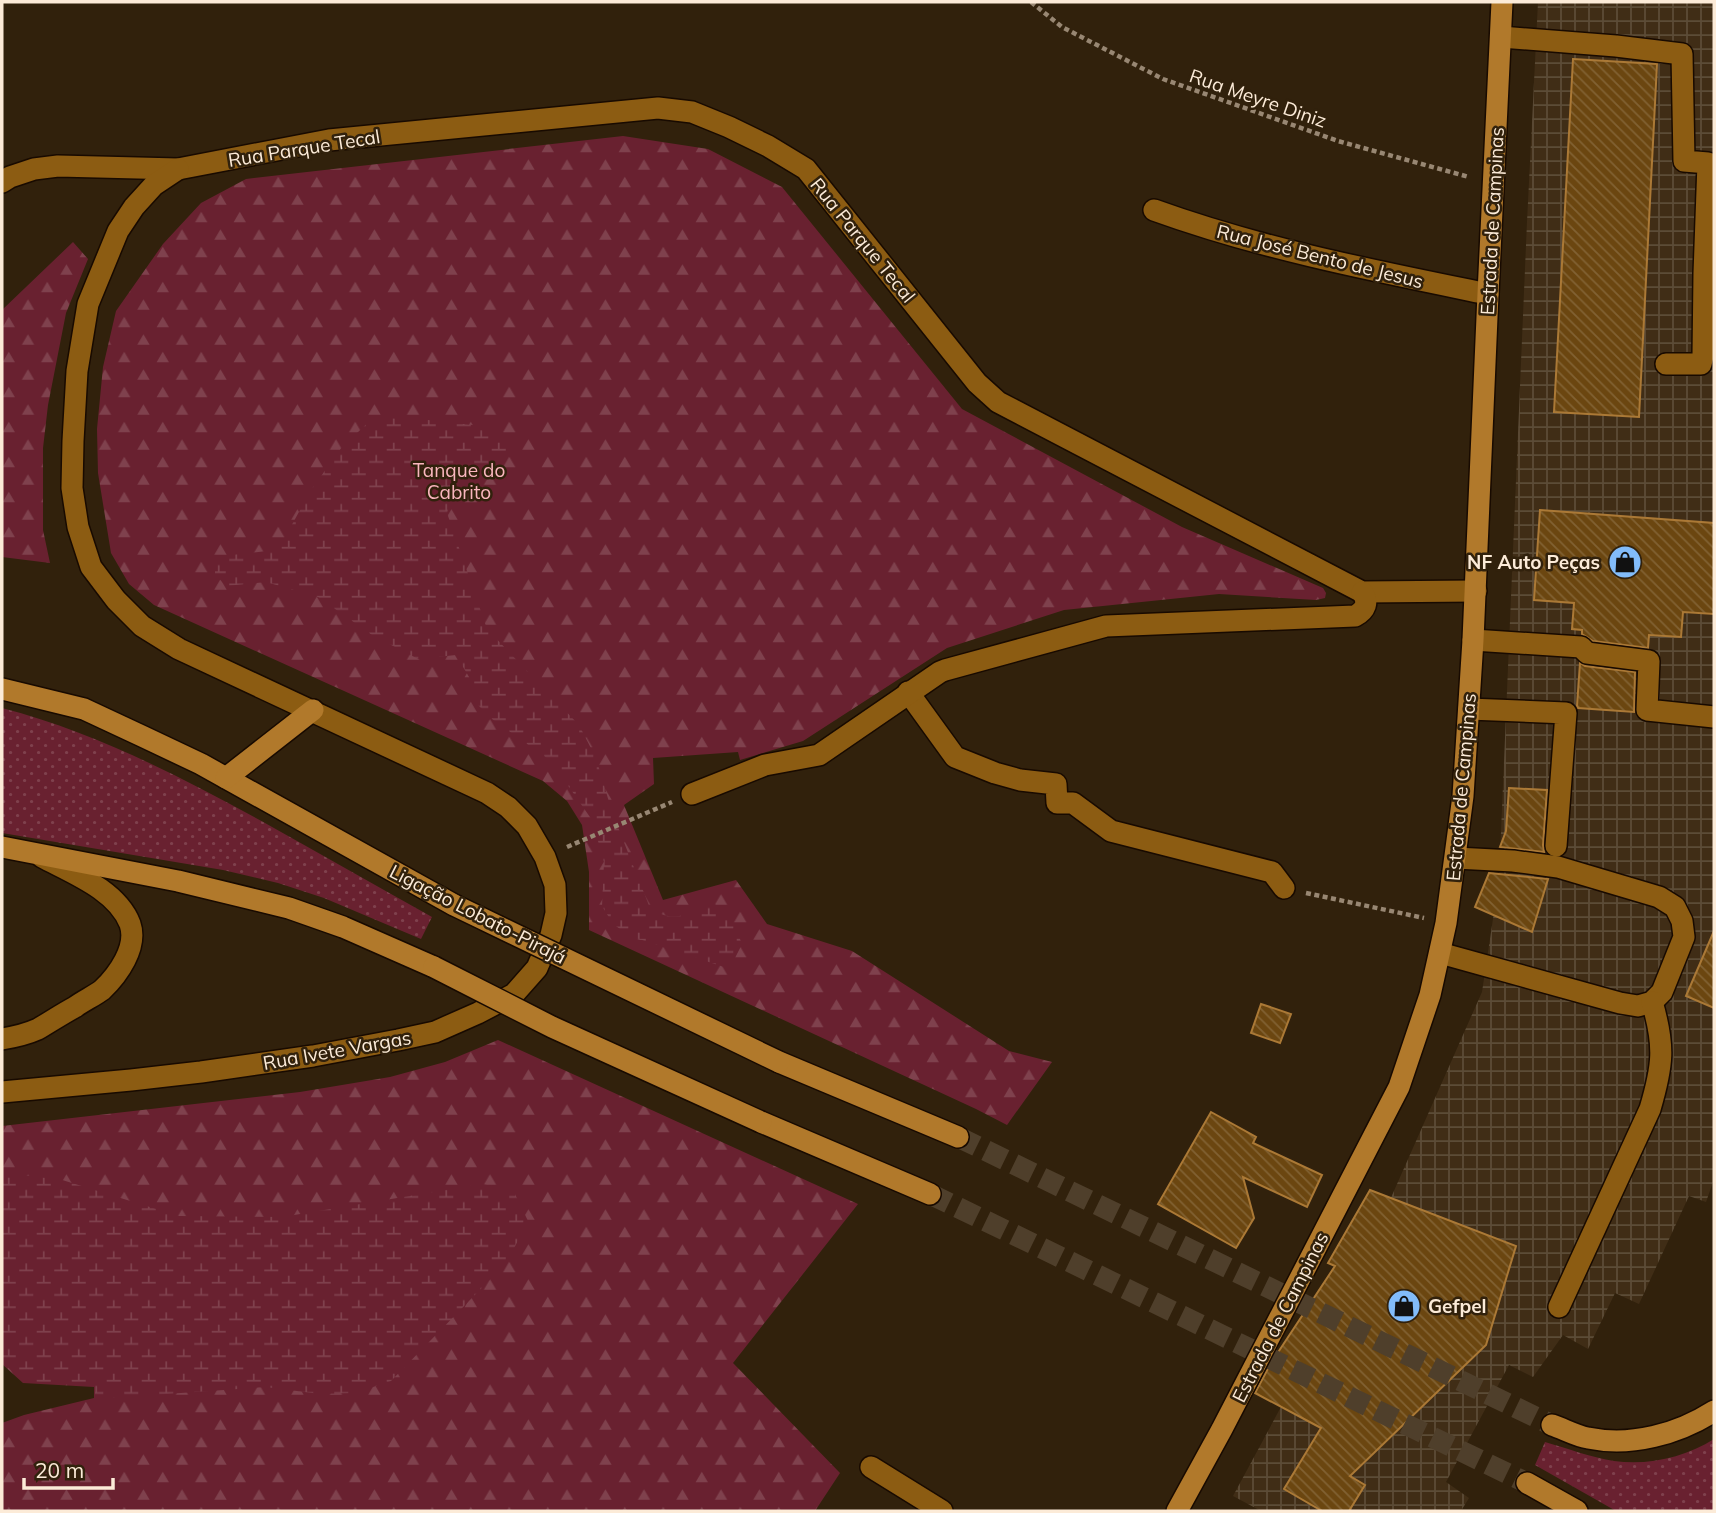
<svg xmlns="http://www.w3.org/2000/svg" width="1716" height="1513" font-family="Mulish,sans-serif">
  <defs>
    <pattern id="industrial-grid" width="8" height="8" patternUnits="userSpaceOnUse" patternTransform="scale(1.75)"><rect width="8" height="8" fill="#402d16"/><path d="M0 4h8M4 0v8" fill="none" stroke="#5c4c37"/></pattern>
    <pattern id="grass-dots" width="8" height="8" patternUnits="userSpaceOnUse" patternTransform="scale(1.75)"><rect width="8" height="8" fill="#692130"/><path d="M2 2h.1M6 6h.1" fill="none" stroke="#7f414d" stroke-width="1.8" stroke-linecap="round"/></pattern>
    <pattern id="forest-firs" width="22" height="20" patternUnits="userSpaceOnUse" patternTransform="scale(1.75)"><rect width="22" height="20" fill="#692130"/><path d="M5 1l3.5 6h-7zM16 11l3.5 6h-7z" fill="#7f414d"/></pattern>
    <pattern id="wetland-marsh" width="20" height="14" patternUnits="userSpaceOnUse" patternTransform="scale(1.75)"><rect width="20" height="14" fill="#692130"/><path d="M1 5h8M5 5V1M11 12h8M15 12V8" fill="none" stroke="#7f414d"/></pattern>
    <pattern id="building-back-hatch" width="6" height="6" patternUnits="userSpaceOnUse" patternTransform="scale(1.75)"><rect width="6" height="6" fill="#6b4610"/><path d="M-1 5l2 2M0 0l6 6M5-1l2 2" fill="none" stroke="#816132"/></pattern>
  </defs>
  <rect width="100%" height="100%" fill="#31210c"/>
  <!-- industrial -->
  <path fill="url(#industrial-grid)" d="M1538 2H1714V1179L1706 1202 1689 1196 1639 1304 1615 1293 1588 1349 1563 1335 1533 1377 1509 1365 1446 1482 1469 1498 1461 1511H1261L1233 1496 1378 1227 1482 992 1499 879 1527 222Z"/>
  <!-- grass -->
  <g fill="url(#grass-dots)">
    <path d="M2 708C95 732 181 777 265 823 321 854 376 886 432 917L421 939 324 898 278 883 223 870 2 833Z"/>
    <path d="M1714 1439V1511H1616L1535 1465 1545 1442C1566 1448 1593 1458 1614 1461 1648 1466 1686 1457 1714 1439Z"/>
  </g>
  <!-- forest -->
  <g fill="url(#forest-firs)">
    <path d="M623 136 708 149 782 187 962 409 1182 527 1323 588 1326 593 1325 598 1316 600 1219 594 1064 610 947 648 803 741 740 760 738 752 653 758 654 784 624 805 663 900 736 880 767 924 852 951 1009 1051 1052 1062 1007 1125 976 1109 589 930V872L582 825 567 801 543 781 154 605 129 584 111 553 98 473 97 429 103 367 116 311 163 244 201 203 246 179Z"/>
    <path d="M73 242 88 259 66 313 48 405 43 448V530L50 563 2 557V310Z"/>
    <path d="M498 1040 858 1204 733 1363 840 1473 815 1511H2V1423L24 1415 94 1398V1387L23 1383 2 1364V1126L300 1092 390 1077 445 1062Z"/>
  </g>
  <!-- wetland -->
  <g fill="url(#wetland-marsh)">
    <path d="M373 418 419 419 499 428 509 439 506 457 454 491 447 513 487 629 579 725 596 758 612 812 650 908C675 925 688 913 712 903 733 912 734 924 742 944L733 962 724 967 630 936 613 924 602 906 604 862 592 820 551 761 492 719 477 704 469 677 456 655 418 659 372 635 318 597 266 582 226 586 215 574V557L267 551 283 541 311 490 342 447Z"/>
    <path d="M2 1173 59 1179 179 1216 282 1217 482 1184 513 1190 528 1221 507 1262 391 1381 355 1393 320 1394 266 1387 95 1399V1385L23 1381 2 1362Z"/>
  </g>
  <!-- building -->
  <g fill="url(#building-back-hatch)" stroke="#ab7936" stroke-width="2">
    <path d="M1573 59 1657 64 1639 417 1554 412Z"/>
    <path d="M1540 510 1714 523V614L1683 612 1681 637 1649 635 1648 648 1593 641 1582 634V630L1572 629 1574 603 1534 600Z"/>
    <path d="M1580 663 1585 666 1635 672 1634 712 1578 708 1577 706Z"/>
    <path d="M1509 788 1547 790 1543 845 1544 852 1500 847 1506 831Z"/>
    <path d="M1489 873 1548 879 1532 932 1475 907Z"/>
    <path d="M1714 931V1008L1686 996Z"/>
    <path d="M1261 1004 1291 1014 1280 1043 1251 1033Z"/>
    <path d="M1211 1112 1256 1137 1253 1143 1322 1175 1307 1207 1243 1177 1254 1218 1236 1248 1158 1204Z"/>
    <path d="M1370 1190 1516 1246 1486 1345 1350 1476 1365 1485 1349 1511H1322L1284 1489 1321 1428 1255 1393 1271 1363 1335 1266 1328 1263Z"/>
  </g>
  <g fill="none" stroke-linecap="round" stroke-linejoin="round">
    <!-- major-tunnel -->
    <g stroke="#4f3f2b" stroke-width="21" stroke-dasharray="21 10" stroke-linecap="butt">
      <path d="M958 1137 1552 1425"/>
      <path d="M930 1194 1527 1483"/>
    </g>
    <defs>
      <g id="minor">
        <path d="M1501 37 1616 46 1682 54 1684 161 1708 163 1704 274 1703 356 1701 364H1666"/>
        <path d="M2 182 10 177 34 169 58 166 178 169 329 140 658 108 692 112 729 127 768 146 806 169 977 383 998 402 1362 592 1476 591"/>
        <path d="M1154 210C1262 249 1375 271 1488 294"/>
        <path d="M1473 640 1581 647 1587 653 1649 661 1647 710 1714 717"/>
        <path d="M908 692 955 757 995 773 1020 780 1056 784 1057 803H1073L1111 831 1272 872 1284 888"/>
        <path d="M1469 709 1566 713 1556 846"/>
        <path d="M692 794 765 765 819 755 940 672 945 670 1106 626 1355 616C1366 610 1369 602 1362 592"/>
        <path d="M1440 953 1620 1003 1638 1006 1652 1002 1662 992 1684 937 1682 921 1675 907 1659 897 1558 867 1513 861 1456 858"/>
        <path d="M2 1039C14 1037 27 1034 38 1029 50 1022 62 1014 75 1007 83 1001 94 996 102 990 118 975 138 947 130 924 117 890 72 873 42 857"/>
        <path d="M2 1092 131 1080 201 1072 313 1056 398 1040 435 1032 478 1013 514 994 537 968 551 935 556 913 555 885 545 857 527 826 508 807 487 793 179 649 142 626 116 600 91 567 78 527 72 488 73 441 77 371 88 304 118 231 134 207 154 185 178 169"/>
        <path d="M1559 1307 1650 1109C1663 1065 1665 1046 1652 1002"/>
        <path d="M871 1467 942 1511"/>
      </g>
      <g id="major">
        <path d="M2 689 84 709 144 737 201 764 454 905"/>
        <path d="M226 778 313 710"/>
        <path d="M2 847 178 881 289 908 343 927 434 967"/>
        <path d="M779 1062 958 1137"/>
        <path d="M761 1122 930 1194"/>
        <path d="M1552 1425C1564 1429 1576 1436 1588 1438 1631 1447 1678 1434 1714 1411"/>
        <path d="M1527 1483 1577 1511"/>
        <path d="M1177 1511 1222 1429 1399 1087 1430 995 1446 923 1463 796 1473 640 1488 294 1502 2"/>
      </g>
    </defs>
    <!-- minor casing -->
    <use href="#minor" stroke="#180a00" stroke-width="24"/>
    <!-- major casing -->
    <use href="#major" stroke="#180a00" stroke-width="24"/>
    <!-- path -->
    <g stroke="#988773" stroke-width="4.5" stroke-dasharray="5 3.5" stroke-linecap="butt">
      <path d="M1031 2 1062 27 1163 79 1338 141 1469 177"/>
      <path d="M567 847 672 802"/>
      <path d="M1306 893 1424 918"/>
    </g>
    <!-- minor -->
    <use href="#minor" stroke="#8c5c12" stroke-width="21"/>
    <!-- major -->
    <use href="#major" stroke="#b1792b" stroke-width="21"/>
    <defs>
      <g id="major-bridge">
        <path d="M454 905 779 1062"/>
        <path d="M434 967 552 1027 761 1122"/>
      </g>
    </defs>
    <!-- major-bridge casing -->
    <use href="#major-bridge" stroke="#180a00" stroke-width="24" stroke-linecap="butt"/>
    <!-- major-bridge -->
    <use href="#major-bridge" stroke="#b1792b" stroke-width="21"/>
  </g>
  <!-- icons -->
  <defs>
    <symbol id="shop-disc" viewBox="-11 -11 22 22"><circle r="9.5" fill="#82bcfa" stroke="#31210c"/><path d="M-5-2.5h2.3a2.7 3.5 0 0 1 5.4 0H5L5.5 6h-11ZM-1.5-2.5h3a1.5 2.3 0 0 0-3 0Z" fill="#111"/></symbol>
  </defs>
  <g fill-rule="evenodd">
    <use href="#shop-disc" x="1606" y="543" width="38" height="38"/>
    <use href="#shop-disc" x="1385" y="1287" width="38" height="38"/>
  </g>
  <g text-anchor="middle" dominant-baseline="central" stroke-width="5" stroke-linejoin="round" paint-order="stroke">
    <!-- street labels -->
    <g font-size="19" fill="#fcebd8" stroke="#31210c">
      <text transform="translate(1258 98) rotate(19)">Rua Meyre Diniz</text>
      <text transform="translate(304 148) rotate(-9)">Rua Parque Tecal</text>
      <text transform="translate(1492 221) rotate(-87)">Estrada de Campinas</text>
      <text transform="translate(863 240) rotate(51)">Rua Parque Tecal</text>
      <text transform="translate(1320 256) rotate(14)">Rua José Bento de Jesus</text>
      <text transform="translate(1461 787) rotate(-85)">Estrada de Campinas</text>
      <text transform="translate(478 914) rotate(27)">Ligação Lobato-Pirajá</text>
      <text transform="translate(337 1050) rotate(-10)">Rua Ivete Vargas</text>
      <text transform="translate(1280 1317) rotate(-63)">Estrada de Campinas</text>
    </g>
    <!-- park labels -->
    <g font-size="19" fill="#fab6be" stroke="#31210c">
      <text x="459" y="470">Tanque do<tspan x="459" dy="22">Cabrito</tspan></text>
    </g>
    <!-- poi labels -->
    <g font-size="19" font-weight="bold" fill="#fcebd8" stroke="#31210c" text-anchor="end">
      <text x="1600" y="562">NF Auto Peças</text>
      <text x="1428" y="1306" text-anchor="start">Gefpel</text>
    </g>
  </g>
  <!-- border -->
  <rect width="1716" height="1513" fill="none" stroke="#fcebd8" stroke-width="7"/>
  <!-- scale -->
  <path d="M24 1478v10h89v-10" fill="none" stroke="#fcebd8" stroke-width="3.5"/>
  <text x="35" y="1478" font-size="21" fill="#fcebd8" stroke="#31210c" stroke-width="5" paint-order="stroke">20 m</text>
</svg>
